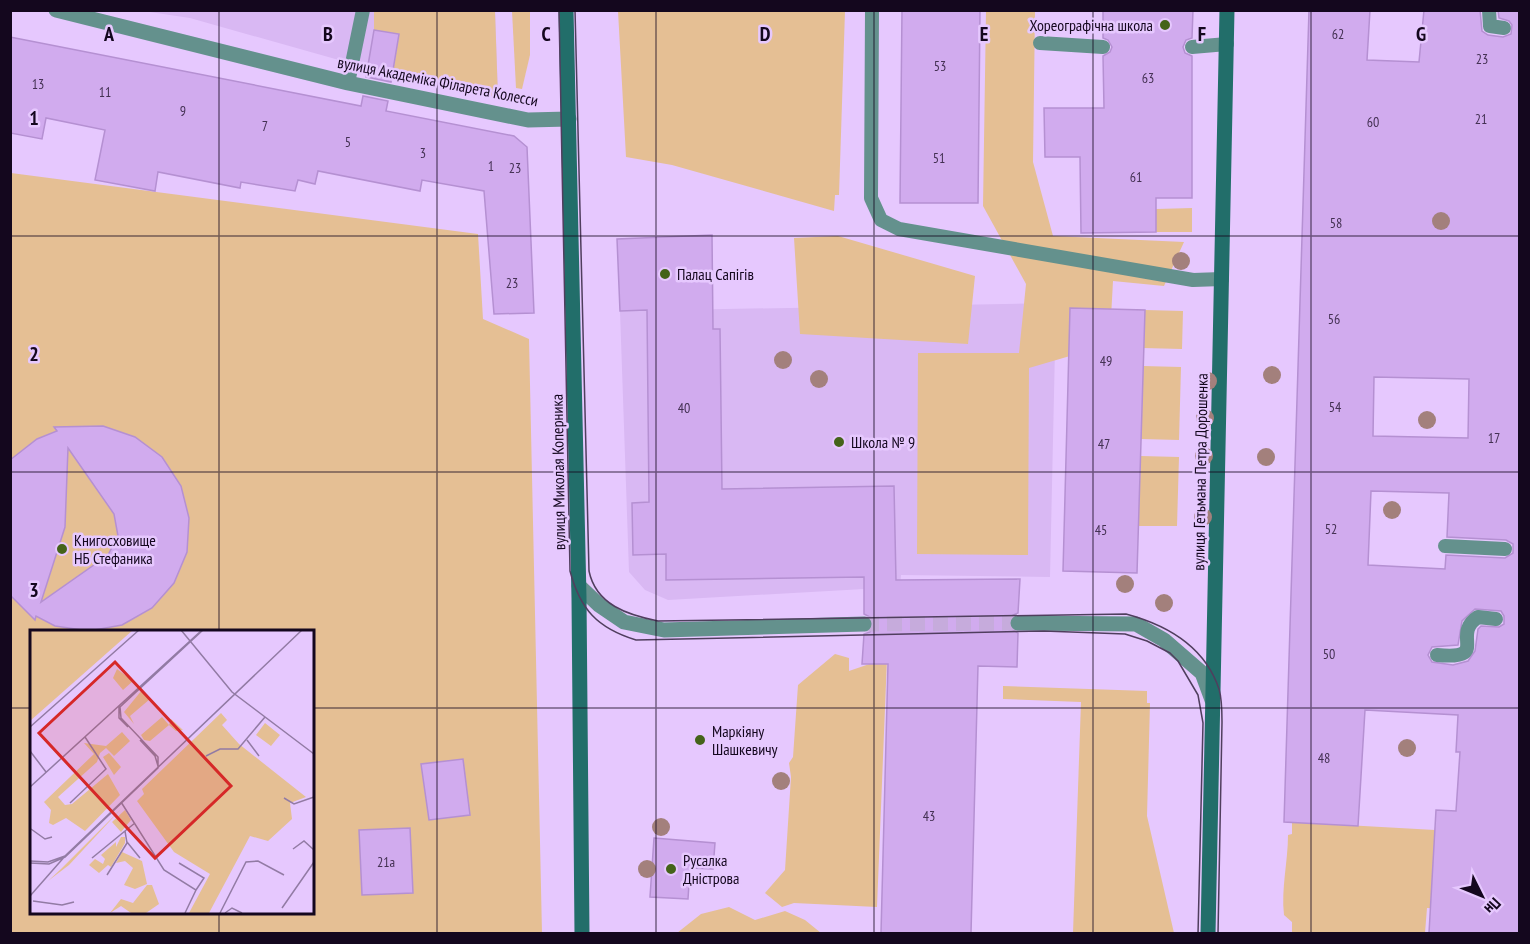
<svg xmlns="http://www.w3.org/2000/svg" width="1530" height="944" font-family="'PT Sans Narrow',sans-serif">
  <rect width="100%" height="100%" fill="#e6c8fe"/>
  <!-- built -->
  <g fill="#d9b8f3">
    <path d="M143 11H495L498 98 353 64 190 18Z"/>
    <path d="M1056 303 1050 577 901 575 900 587 668 600 645 590 629 572 620 311Z"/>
  </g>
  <!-- green -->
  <g fill="#e5bf94" fill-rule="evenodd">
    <path d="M374 11H495L498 98 393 72 399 35 374 30Z"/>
    <path d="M512 11H530V55L522 89 516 88Z"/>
    <path d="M618 11H845L839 195H835L834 211 672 165 626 157Z"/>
    <path d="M986 11H1035L1033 162 1053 236 1184 242 1164 286 1113 281 1110 336 1087 351 1029 368 1028 555 917 554 918 353H1019L1026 284 983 206Z"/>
    <path d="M11 173 478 234 483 319 529 339 542 933 11 934ZM32 632H312V912H32Z"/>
    <path d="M1192 208V232H1156V209Z"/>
    <path d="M838 236 975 276 968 344 800 334 794 238Z"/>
    <path d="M1145 310 1183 311 1182 349 1143 348Z"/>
    <path d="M1143 366 1181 367 1179 440 1141 439Z"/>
    <path d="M1141 456 1179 457 1177 526H1138Z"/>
    <path d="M835 654 849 658V671L887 658 877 907 794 903 782 907 765 893 785 870 791 777 789 763 793 757 798 685Z"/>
    <path d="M1003 686 1147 691V703H1150L1147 816 1174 933H1073L1081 702 1003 699Z"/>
    <path d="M1292 822 1435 830 1475 910 1427 908 1425 933H1292V922L1284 915C1281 888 1288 862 1288 835L1292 834Z"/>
    <path d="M729 907 755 920 785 911 805 920 821 933H677L701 914Z"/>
  </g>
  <!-- building -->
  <g fill="#d1abee" stroke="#b590d2" stroke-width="1.5" fill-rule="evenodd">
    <path d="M902 10H980L978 203H900Z"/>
    <path d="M1103 10H1193L1192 38 1186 40 1183 47 1185 53 1192 56V198H1156V232L1081 233 1080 157H1045L1044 108H1104L1103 56 1110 52 1112 47 1108 40 1103 38Z"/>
    <path d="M1309 10H1370L1367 60 1419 62 1424 10H1480L1482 31 1488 35 1503 37 1511 34 1512 25 1509 21 1499 18 1498 10H1520V933H1429L1436 810 1456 811 1460 752H1456L1458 715 1365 710 1358 826 1284 822ZM1374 377 1469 379 1468 438 1373 436ZM1371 491 1449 493 1447 537 1506 540 1513 544V553L1505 558 1446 555 1445 569 1368 565ZM1475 609 1501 611 1504 616V624L1499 627 1481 626 1478 629 1475 651 1468 661 1453 665 1432 662 1428 655 1432 647 1458 645 1462 621Z"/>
    <path d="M374 30 399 34 391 82 366 77Z"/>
    <path d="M10 37 361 106 363 96 388 101 386 111 514 136 527 147 534 313 494 314 484 191 422 180 420 191 318 171 315 184 298 180 295 191 241 182 240 188 158 172 155 191 95 180 105 130 46 118 42 139 10 133Z"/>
    <path d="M712 235 713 329H720L722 489 894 486 896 580 1020 579 1018 613 1013 615 1008 622 1010 628 1018 633 1017 667 978 666 971 933H881L888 664H862L864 634 870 632 874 624 872 618 864 614V577L666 580V554L633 555 632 503 649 502 647 310 620 311 617 239Z"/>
    <path d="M1070 308 1145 310 1137 573 1063 571Z"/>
    <path d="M103 426 135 437 162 457 181 486 189 518 187 552 174 583 152 608 122 625 89 631 55 626 36 616 35 620 10 595V460L37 439 57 431 54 427ZM68 448 114 514 118 536 108 555 41 602 65 527Z"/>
    <path d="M463 759 470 815 429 820 421 764Z"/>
    <path d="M410 828 413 893 362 895 359 830Z"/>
    <path d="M654 838 715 843 713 869 690 868 688 899 650 897Z"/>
  </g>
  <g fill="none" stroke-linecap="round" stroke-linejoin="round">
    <!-- minor-tunnel -->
    <path stroke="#c6abdc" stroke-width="15" stroke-dasharray="15 8" stroke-linecap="butt" d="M864 624 1018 623"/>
    <!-- service -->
    <g stroke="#64918d" stroke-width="14">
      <path d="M872 10 871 198 881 220 899 229 1193 280 1222 279"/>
      <path d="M1489 10 1490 26 1504 28"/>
      <path d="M1040 43 1103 47"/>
      <path d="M1192 47 1227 44"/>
      <path d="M348 83 363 10"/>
      <path d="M1445 546 1505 549"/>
      <path d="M1437 655C1491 660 1450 635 1478 617L1496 619"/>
    </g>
    <!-- minor -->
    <g stroke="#64918d" stroke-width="15">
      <path d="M56 10 348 83 528 120 569 119"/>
      <path d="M579 586 599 605 624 622 664 630 864 624"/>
      <path d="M1018 623 1136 624 1164 640 1202 673 1212 700"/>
    </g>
    <!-- secondary -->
    <g stroke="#226e6a" stroke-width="15">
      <path d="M566 10 579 598 582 934"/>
      <path d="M1208 934 1227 10"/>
    </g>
    <!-- tram -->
    <g stroke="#503e5e" stroke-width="1.5">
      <path d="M559 10 570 571C580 609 597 628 636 640L1044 631 1125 634 1147 641 1170 653 1178 661 1198 695 1203 723 1198 934"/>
      <path d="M575 10 589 571C596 605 628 615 658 621L1126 614C1167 625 1205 647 1219 689 1222 699 1222 711 1222 722L1218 934"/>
    </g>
  </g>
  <!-- trees -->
  <g fill="#a3807c">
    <circle cx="1441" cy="221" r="9"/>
    <circle cx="1181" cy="261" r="9"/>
    <circle cx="783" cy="360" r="9"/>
    <circle cx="1272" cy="375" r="9"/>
    <circle cx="819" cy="379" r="9"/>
    <circle cx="1208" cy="381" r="9"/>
    <circle cx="1205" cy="418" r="9"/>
    <circle cx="1427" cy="420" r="9"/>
    <circle cx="1204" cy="456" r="9"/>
    <circle cx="1266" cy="457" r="9"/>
    <circle cx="1392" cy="510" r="9"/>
    <circle cx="1203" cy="517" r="9"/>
    <circle cx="1125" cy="584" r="9"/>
    <circle cx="1164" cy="603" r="9"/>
    <circle cx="1407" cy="748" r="9"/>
    <circle cx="781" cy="781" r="9"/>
    <circle cx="661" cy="827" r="9"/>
    <circle cx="647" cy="869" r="9"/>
  </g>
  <!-- grid -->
  <path fill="none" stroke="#14071e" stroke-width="1.5" stroke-opacity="0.55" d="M219 10V632M437 10V934M656 10V934M874 10V934M1093 10V934M1311 10V934M10 236H1520M10 472H1520M10 708H32M312 708H1520M219 912V934"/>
  <!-- markers -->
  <g fill="#446319" stroke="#e6c8fe" stroke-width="2">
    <circle cx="1165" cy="25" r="6"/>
    <circle cx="665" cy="274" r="6"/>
    <circle cx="839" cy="442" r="6"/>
    <circle cx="62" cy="549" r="6"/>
    <circle cx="700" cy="740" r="6"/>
    <circle cx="671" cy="869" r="6"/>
  </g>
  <g text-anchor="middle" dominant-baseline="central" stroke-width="5" stroke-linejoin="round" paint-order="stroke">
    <!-- number labels -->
    <g font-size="14" fill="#433052">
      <text x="1338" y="34">62</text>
      <text x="1482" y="59">23</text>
      <text x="940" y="66">53</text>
      <text x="1148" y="78">63</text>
      <text x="38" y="84">13</text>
      <text x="105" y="92">11</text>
      <text x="183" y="111">9</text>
      <text x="1481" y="119">21</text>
      <text x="1373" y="122">60</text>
      <text x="265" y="126">7</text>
      <text x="348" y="142">5</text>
      <text x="423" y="153">3</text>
      <text x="939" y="158">51</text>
      <text x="491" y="166">1</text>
      <text x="515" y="168">23</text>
      <text x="1136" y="177">61</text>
      <text x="1336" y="223">58</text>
      <text x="512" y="283">23</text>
      <text x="1334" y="319">56</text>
      <text x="1106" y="361">49</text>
      <text x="1335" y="407">54</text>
      <text x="684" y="408">40</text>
      <text x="1494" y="438">17</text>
      <text x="1104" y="444">47</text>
      <text x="1331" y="529">52</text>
      <text x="1101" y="530">45</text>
      <text x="1329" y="654">50</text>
      <text x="1324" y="758">48</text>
      <text x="929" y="816">43</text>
      <text x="386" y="862">21а</text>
    </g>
    <!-- poi labels -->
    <g font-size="16" fill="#14071e" stroke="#e6c8fe" text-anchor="start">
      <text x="1153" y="25" text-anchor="end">Хореографічна школа</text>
      <text x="677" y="274">Палац Сапігів</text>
      <text x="851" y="442">Школа № 9</text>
      <text x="74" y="540">Книгосховище<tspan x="74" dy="18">НБ Стефаника</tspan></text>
      <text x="712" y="731">Маркіяну<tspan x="712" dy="18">Шашкевичу</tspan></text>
      <text x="683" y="860">Русалка<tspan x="683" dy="18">Дністрова</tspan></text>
    </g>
    <!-- street labels -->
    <g font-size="16" fill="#14071e" stroke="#e6c8fe">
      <text transform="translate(438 81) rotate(11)">вулиця Академіка Філарета Колесси</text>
      <text transform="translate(558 472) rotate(-91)">вулиця Миколая Коперника</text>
      <text transform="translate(1200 472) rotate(-89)">вулиця Гетьмана Петра Дорошенка</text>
    </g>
  </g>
  <!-- overview -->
  <g transform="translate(30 630)">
    <rect width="284" height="284" fill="#e6c8fe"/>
    <path d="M0 0H103L0 91ZM87 39 103 51 93 60 83 48ZM112 60 120 69 100 86 104 94 94 82ZM191 83 197 90 192 95 209 114 276 167 260 173 262 189 238 211 220 206 179 283H159L180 244 144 222 107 171 114 164 112 159ZM132 87 139 95 141 89 153 100 146 101 139 95 120 111 114 110 111 105ZM235 93 250 105 241 116 226 105ZM92 102 100 111 84 126 76 118 70 123 67 132 28 167 35 175 42 174 78 144 90 165 55 201 36 188 23 195 19 193 21 180 14 172 64 124 54 113 76 116ZM79 123 91 137 84 145 73 127ZM92 178 39 235 18 251 31 239ZM95 180 101 190 91 202 82 192ZM91 207H95V213L81 237 78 235 69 243 59 235 65 229 73 234 75 229 71 225 86 212V217ZM92 222 112 231 117 254 105 259 94 255 103 238 95 231 86 233ZM117 255H122L129 274 116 283H101L91 276 80 283 91 269 103 273Z" fill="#e5bf94"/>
    <path fill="none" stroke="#927ba4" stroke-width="1.5" d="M151 0 202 62 284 124M89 76V88L98 97M0 97 109 0M110 110 125 126 128 136M217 110 229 126M0 121 16 142M176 126 190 119H208L235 87M0 157 172 0M254 168 264 174 284 167M91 172 134 240 166 260 155 283M40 173 76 139 55 107M1 199 15 209 22 207M97 212 110 228M263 219 274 211 284 220M62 228 95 201M0 231 18 232 35 226M0 233 19 234 35 227 128 138V127L91 88 90 77 173 0M149 233 174 248 166 260M77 245 97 213 95 201 105 193M0 266 36 225 272 0M3 271 32 275 44 272M252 278 284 232M190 283 216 232 228 231 254 245M195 283 202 278 212 283"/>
    <path fill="#d62828" fill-opacity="0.15" stroke="#d62828" stroke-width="3" d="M85 32 201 156 125 228 9 103Z"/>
    <rect width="284" height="284" fill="none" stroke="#14071e" stroke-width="3"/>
  </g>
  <g font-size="20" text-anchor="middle" font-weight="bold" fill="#14071e" stroke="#e6c8fe" stroke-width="5" stroke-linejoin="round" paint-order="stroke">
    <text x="109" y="41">A</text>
    <text x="328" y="41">B</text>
    <text x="546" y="41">C</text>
    <text x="765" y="41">D</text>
    <text x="984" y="41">E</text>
    <text x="1202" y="41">F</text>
    <text x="1421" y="41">G</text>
    <text x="34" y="125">1</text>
    <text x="34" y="361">2</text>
    <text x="34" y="597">3</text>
  </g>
  <!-- border -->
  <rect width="1530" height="944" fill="none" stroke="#14071e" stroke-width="24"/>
  <!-- north arrow -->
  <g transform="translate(1482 896) rotate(133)" stroke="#e6c8fe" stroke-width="4.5" paint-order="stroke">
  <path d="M0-4.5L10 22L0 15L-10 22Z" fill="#14071e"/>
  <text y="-9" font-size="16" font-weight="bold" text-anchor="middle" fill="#14071e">Пн</text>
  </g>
</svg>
